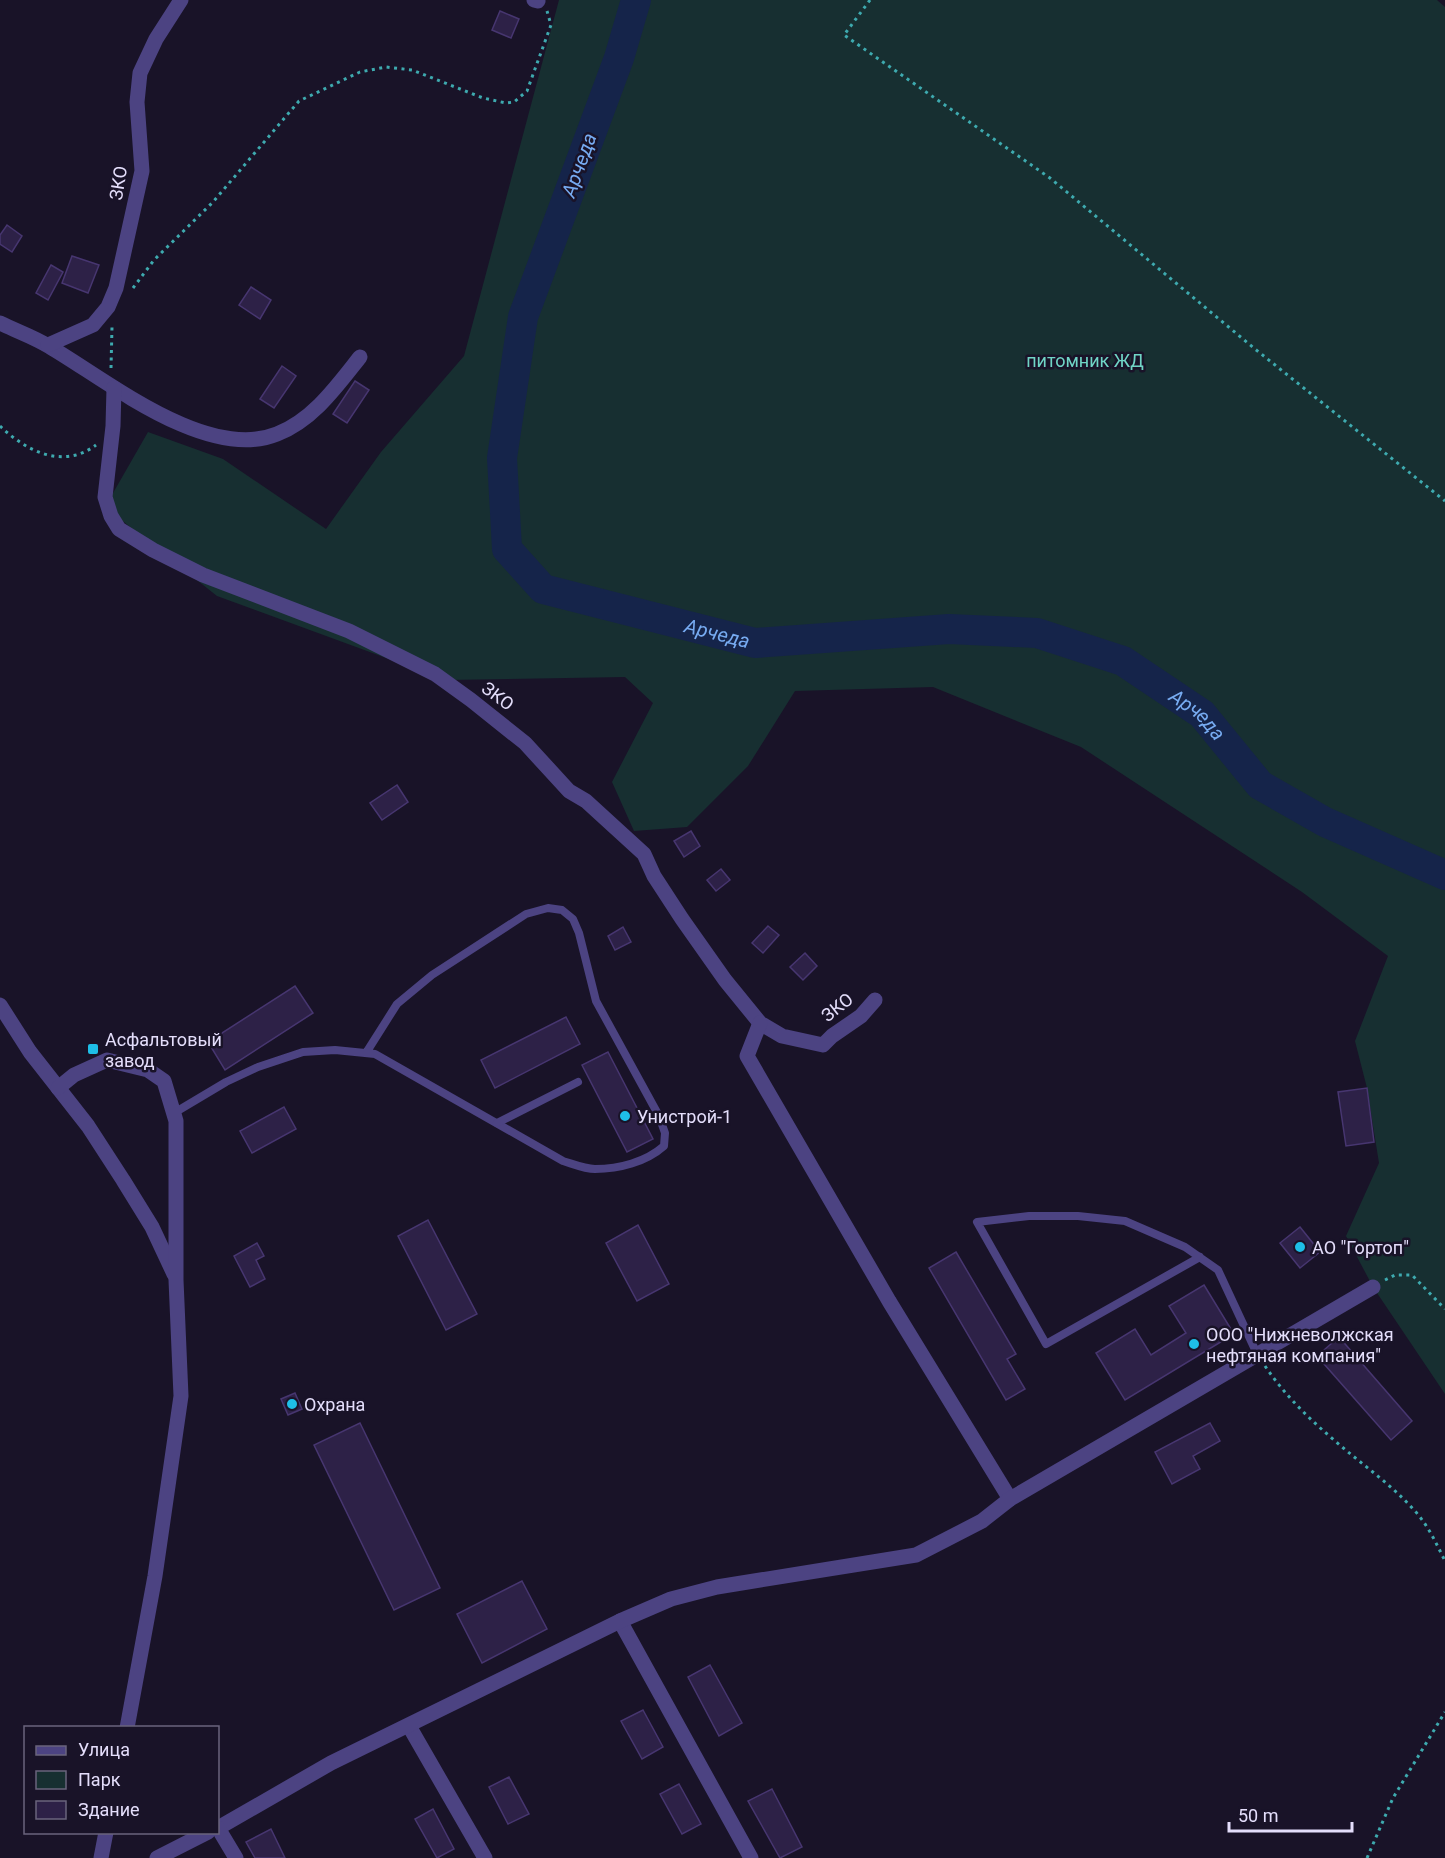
<svg xmlns="http://www.w3.org/2000/svg" width="1445" height="1858" font-family="Roboto,sans-serif">
  <rect width="100%" height="100%" fill="#191328"/>
  <!-- green -->
  <path fill="#172f31" d="M559 0H1437L1445 7V1394L1373 1287 1346 1236 1379 1163 1367 1088 1355 1041 1388 956 1302 892 1081 747 933 687 795 691 748 766 687 827 634 831 612 782 653 703 625 677 446 680 217 596 105 507 148 432 223 459 326 529 381 452 464 356Z"/>
  <g fill="none" stroke-linecap="round" stroke-linejoin="round">
    <!-- river -->
    <path stroke="#15244a" stroke-width="30" id="s1" d="M636 0 619 58 523 317 502 458 507 549 543 589 755 643 949 629 1037 633 1123 661 1202 714 1260 785 1325 822 1445 875"/>
  </g>
  <!-- building -->
  <g fill="#2d2147" stroke="#473670" stroke-width="1.5">
    <path d="M500 11 519 19 511 38 492 30Z"/>
    <path d="M7 225 22 236 12 252 0 244V235Z"/>
    <path d="M72 256 99 265 88 293 62 283Z"/>
    <path d="M51 265 63 272 48 300 36 293Z"/>
    <path d="M251 287 271 300 260 319 239 305Z"/>
    <path d="M282 366 296 376 274 408 260 399Z"/>
    <path d="M355 381 369 390 347 423 333 414Z"/>
    <path d="M397 785 408 802 382 820 370 803Z"/>
    <path d="M691 831 700 846 684 857 674 841Z"/>
    <path d="M721 869 730 880 716 891 707 880Z"/>
    <path d="M768 926 779 935 763 953 752 943Z"/>
    <path d="M623 927 631 942 615 950 608 936Z"/>
    <path d="M805 953 817 966 803 980 790 967Z"/>
    <path d="M295 986 313 1013 225 1070 208 1042Z"/>
    <path d="M566 1017 580 1044 495 1088 481 1060Z"/>
    <path d="M608 1052 653 1139 627 1152 582 1065Z"/>
    <path d="M1367 1088 1374 1142 1346 1146 1338 1092Z"/>
    <path d="M284 1107 296 1129 252 1153 240 1131Z"/>
    <path d="M428 1220 477 1314 446 1330 398 1236Z"/>
    <path d="M638 1225 669 1284 637 1301 606 1243Z"/>
    <path d="M1300 1227 1320 1252 1300 1268 1280 1243Z"/>
    <path d="M257 1243 264 1256 256 1260 265 1279 250 1287 234 1256Z"/>
    <path d="M956 1252 1016 1354 1007 1359 1025 1389 1006 1400 929 1268Z"/>
    <path d="M1204 1285 1234 1334 1125 1400 1096 1353 1135 1329 1151 1355 1186 1333 1169 1306Z"/>
    <path d="M1339 1337 1412 1421 1391 1440 1317 1356Z"/>
    <path d="M295 1393 302 1409 288 1415 281 1399Z"/>
    <path d="M360 1423 440 1588 394 1610 314 1445Z"/>
    <path d="M1210 1423 1220 1441 1193 1456 1200 1469 1172 1484 1155 1452Z"/>
    <path d="M522 1581 547 1629 482 1663 457 1614Z"/>
    <path d="M710 1665 742 1723 719 1736 688 1677Z"/>
    <path d="M643 1710 663 1747 642 1759 621 1721Z"/>
    <path d="M509 1777 529 1814 508 1824 489 1787Z"/>
    <path d="M679 1784 701 1824 682 1834 660 1794Z"/>
    <path d="M772 1789 802 1847 780 1858 748 1801Z"/>
    <path d="M433 1809 454 1849 437 1858 415 1819Z"/>
    <path d="M271 1829 285 1858H255L246 1842Z"/>
  </g>
  <g fill="none" stroke-linecap="round" stroke-linejoin="round">
    <!-- path -->
    <g stroke="#3eaaaf" stroke-width="3" stroke-dasharray="3 4.5" stroke-linecap="butt">
      <path d="M870 0 844 35 1050 178 1255 349 1445 501"/>
      <path d="M133 288 154 260 213 202 299 101 360 72 386 67 412 70 483 98 506 103 514 102 527 91 551 25 547 11"/>
      <path d="M111 368 112 327"/>
      <path d="M0 426C26 451 63 470 96 445"/>
      <path d="M1385 1280 1395 1275H1412L1445 1309"/>
      <path d="M1265 1366C1284 1394 1308 1418 1334 1440 1361 1464 1390 1483 1414 1510 1428 1525 1436 1543 1445 1561"/>
      <path d="M1367 1858 1393 1798 1445 1712"/>
    </g>
    <!-- service -->
    <g stroke="#4c4382" stroke-width="8">
      <path d="M174 1113 226 1082 258 1067 303 1052 335 1050 375 1054 563 1161C573 1164 585 1169 595 1169 619 1169 646 1162 664 1146L665 1133 659 1116 596 1001 579 933 573 919 562 910 548 908 526 914 432 975 397 1004 366 1053"/>
      <path d="M497 1123 578 1082"/>
      <path d="M1200 1257 1046 1344 977 1222 1029 1216H1078L1125 1221 1185 1247 1218 1270 1258 1356"/>
    </g>
    <!-- minor -->
    <g stroke="#4c4382" stroke-width="15">
      <path d="M534 0 538 1"/>
      <path d="M0 323C16 331 34 337 50 347 108 381 207 462 277 434 313 420 337 386 360 357"/>
      <path d="M48 345 93 325 108 307 116 288 142 171 137 102 140 73 156 39 181 0"/>
      <path d="M114 388 113 426 105 497 111 516 119 529 153 550 203 575 349 631 435 674 471 700 525 743 569 791 586 801 644 854 654 876 682 919 725 980 760 1023 782 1036 823 1045 832 1036 861 1016 875 1000"/>
      <path d="M0 1005 30 1052 88 1126 123 1180 152 1227 174 1274"/>
      <path d="M760 1023 747 1056 889 1301 1010 1499"/>
      <path d="M58 1088 74 1075 107 1060 148 1070 164 1081 176 1121V1280L181 1396 155 1576 127 1728"/>
      <path d="M620 1621 751 1858"/>
      <path d="M409 1726 485 1858"/>
      <path d="M218 1828 331 1763 620 1621 671 1599 717 1587 916 1555 982 1521 1010 1499 1373 1287"/>
      <path d="M218 1828 236 1858"/>
      <path d="M101 1858 106 1832"/>
      <path d="M157 1858 208 1832"/>
    </g>
  </g>
  <!-- markers -->
  <g fill="#1ebee7" stroke="#191328" stroke-width="2">
    <rect x="87" y="1043" width="12" height="12" rx="3"/>
    <circle cx="625" cy="1116" r="6"/>
    <circle cx="1300" cy="1247" r="6"/>
    <circle cx="1194" cy="1344" r="6"/>
    <circle cx="292" cy="1404" r="6"/>
  </g>
  <g text-anchor="middle" dominant-baseline="central" stroke-width="5" stroke-linejoin="round" paint-order="stroke">
    <!-- street labels -->
    <g font-size="18" fill="#e4defb" stroke="#191328">
      <text transform="translate(118 183) rotate(-81)">ЗКО</text>
      <text transform="translate(498 696) rotate(37)">ЗКО</text>
      <text transform="translate(837 1007) rotate(-38)">ЗКО</text>
    </g>
    <!-- park labels -->
    <g font-size="18" fill="#70d5c6" stroke="#191328">
      <text x="1085" y="360">питомник ЖД</text>
    </g>
    <!-- poi labels -->
    <g font-size="18" fill="#e4defb" stroke="#191328" text-anchor="start">
      <text x="105" y="1039">Асфальтовый<tspan x="105" dy="21">завод</tspan></text>
      <text x="637" y="1116">Унистрой-1</text>
      <text x="1312" y="1247">АО "Гортоп"</text>
      <text x="1206" y="1334">ООО "Нижневолжская<tspan x="1206" dy="21">нефтяная компания"</tspan></text>
      <text x="304" y="1404">Охрана</text>
    </g>
    <!-- water labels -->
    <g font-size="20" font-style="italic" fill="#77abf1" stroke="#191328">
      <text transform="translate(579 165) rotate(-70)">Арчеда</text>
      <text stroke="none"><textPath href="#s1" startOffset="804">Арчеда</textPath></text>
      <text stroke="none"><textPath href="#s1" startOffset="1308">Арчеда</textPath></text>
    </g>
  </g>
  <!-- legend -->
  <rect x="24" y="1726" width="195" height="108" fill="#191328" stroke="#6a647c" stroke-width="1.5"/>
  <rect x="36" y="1746" width="30" height="9" fill="#4c4382" stroke="#6a647c" stroke-width="1.5"/>
  <text x="78" y="1756" font-size="18" fill="#e4defb">Улица</text>
  <rect x="36" y="1771" width="30" height="18" fill="#172f31" stroke="#6a647c" stroke-width="1.5"/>
  <text x="78" y="1786" font-size="18" fill="#e4defb">Парк</text>
  <rect x="36" y="1801" width="30" height="18" fill="#2d2147" stroke="#6a647c" stroke-width="1.5"/>
  <text x="78" y="1816" font-size="18" fill="#e4defb">Здание</text>
  <!-- scale -->
  <path d="M1229 1822v9h123v-9" fill="none" stroke="#e4defb" stroke-width="3"/>
  <text x="1238" y="1822" font-size="18" fill="#e4defb" stroke="#191328" stroke-width="4.5" paint-order="stroke">50 m</text>
</svg>
